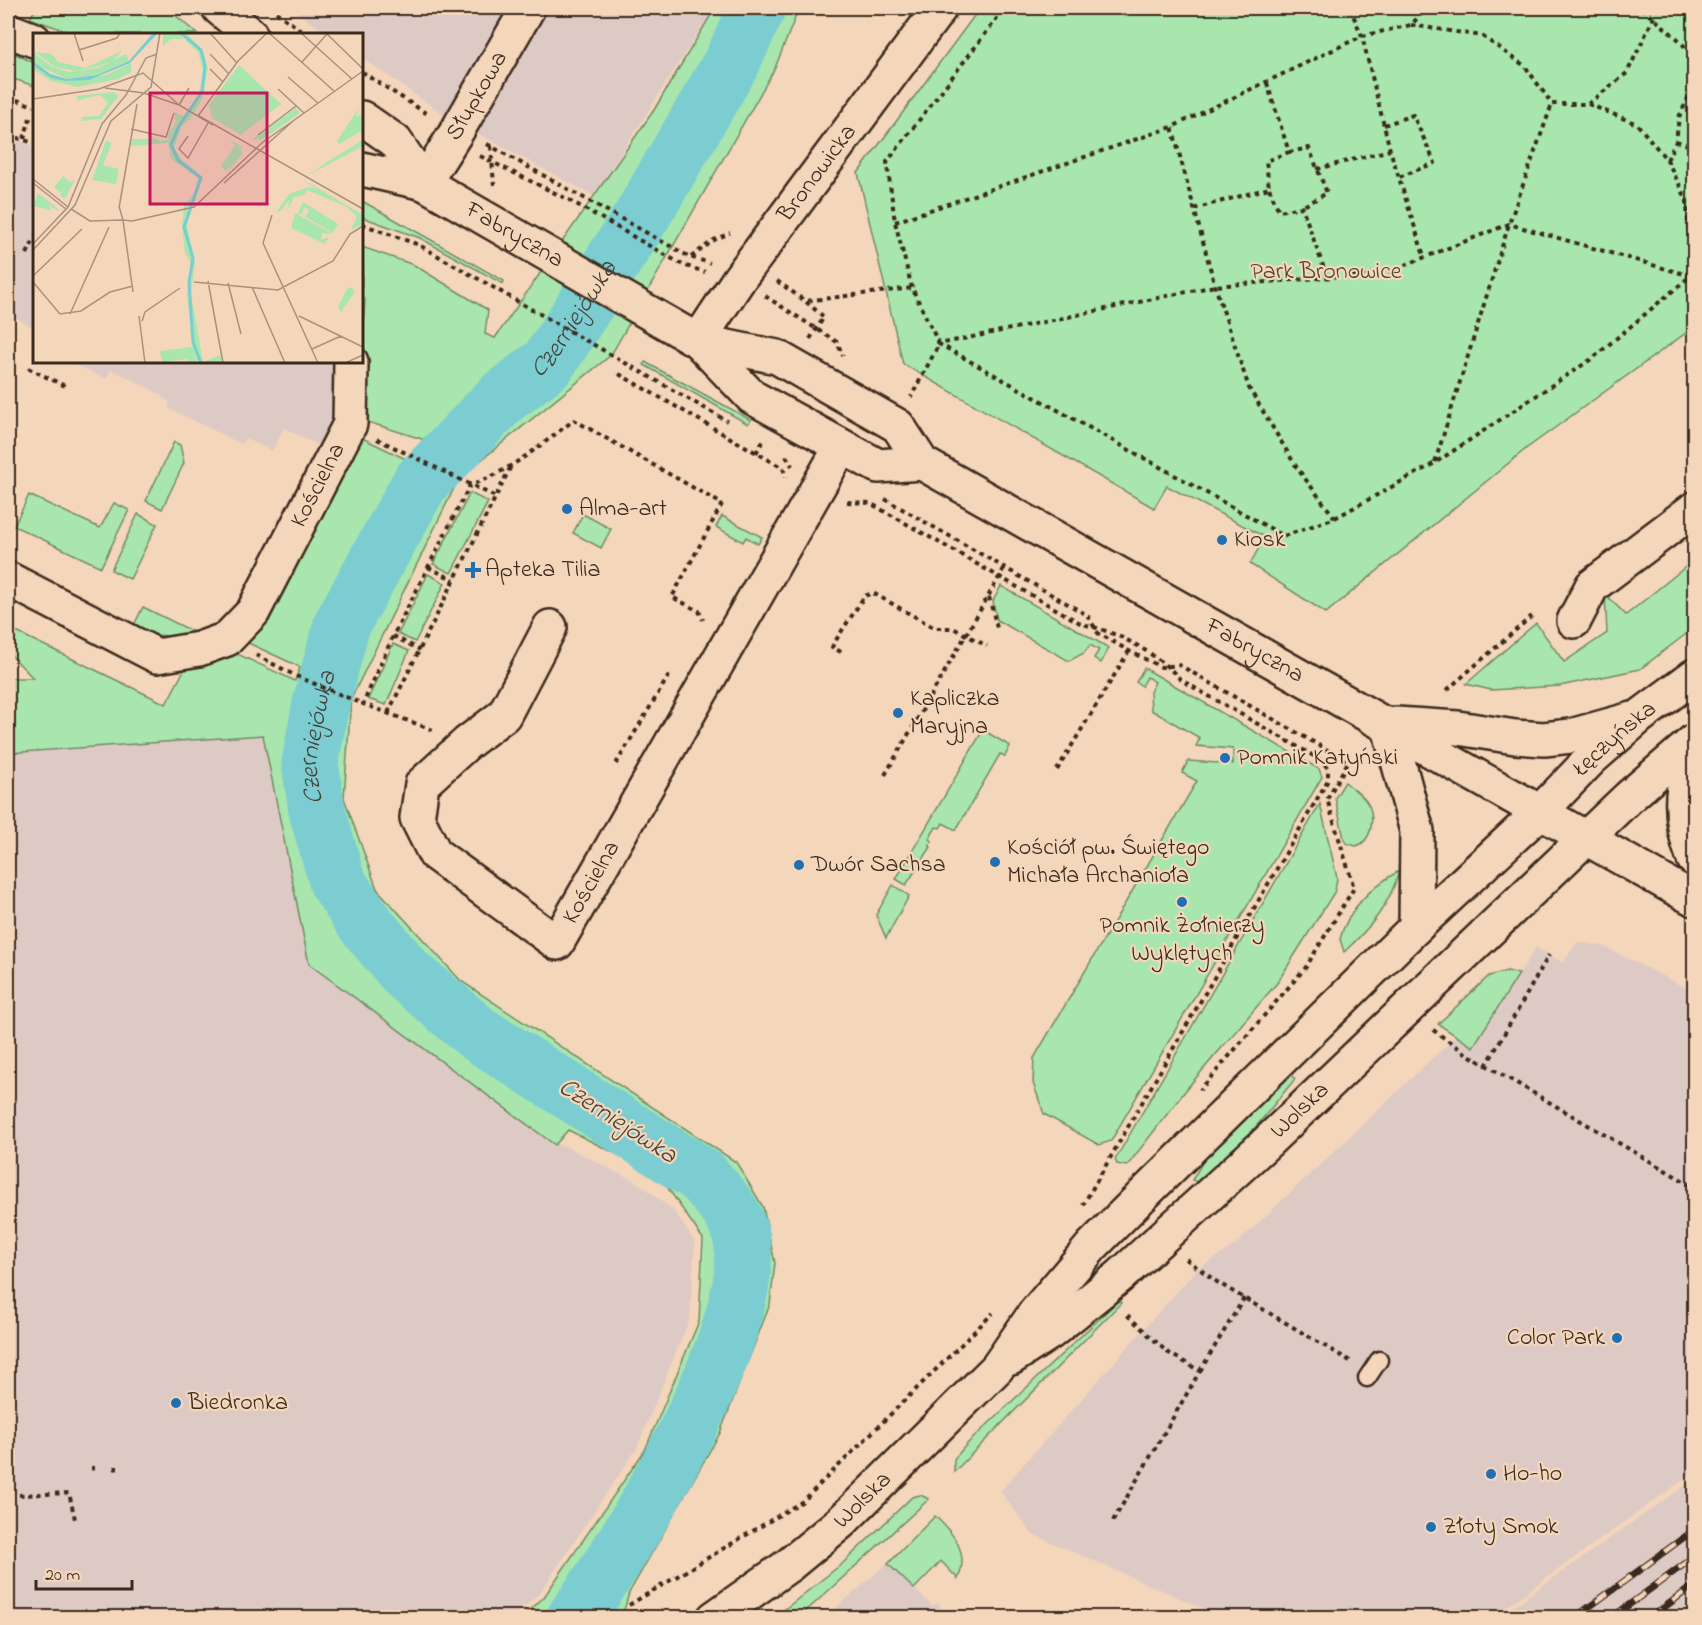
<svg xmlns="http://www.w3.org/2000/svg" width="1702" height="1625" font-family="'Indie Flower',sans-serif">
  <rect width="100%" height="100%" fill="#f4d6ba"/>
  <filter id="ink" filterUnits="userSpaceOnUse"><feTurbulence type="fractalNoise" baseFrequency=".0167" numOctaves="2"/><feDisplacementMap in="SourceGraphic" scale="12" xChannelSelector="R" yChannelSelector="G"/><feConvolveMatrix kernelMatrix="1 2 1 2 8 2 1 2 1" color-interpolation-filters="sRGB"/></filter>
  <g filter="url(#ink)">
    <!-- built -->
    <g fill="#decac5">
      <path d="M291 8H714L594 196 452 120 362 58V34H327Z"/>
      <path d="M8 137 34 146V328L8 313Z"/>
      <path d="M70 362H342L338 409 327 450 284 428 272 451 245 438 241 444 168 408 170 402 161 397 162 395 121 374 111 370 106 379Z"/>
      <path d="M263 735 309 964 555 1145 565 1146 640 1184 673 1210 695 1242 690 1318 637 1448 539 1594 513 1617 173 1618 171 1612 8 1618V753Z"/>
      <path d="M1577 942 1603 946 1694 992V1472L1491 1618 1223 1617 1032 1534 1000 1491 1196 1270 1235 1245 1456 1036 1473 1047 1536 947 1563 963Z"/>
      <path d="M1694 1479V1617H1498Z"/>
      <path d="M888 1563 932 1606 939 1603 944 1617 824 1618Z"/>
    </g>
    <!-- green -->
    <g fill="#a9e6ad" stroke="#728866" stroke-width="1.5">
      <path d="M36 8H167L197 34H74L30 18Z"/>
      <path d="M715 8H799L775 68 611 355 459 478 351 699 344 798 377 889 461 981 736 1162 763 1207 775 1263 770 1304 720 1433 629 1593 622 1617H522L544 1597 645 1450 699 1321 703 1239 659 1175 568 1130 555 1145 309 964 263 735 8 753V678H33L8 652V628L166 704 191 657 229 650 295 681 300 667 244 641 258 630 356 435 412 462 425 440 358 419 365 299 362 297V247L414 265 488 310 485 334 495 338 654 110Z"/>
      <path d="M980 8H1694V327L1527 448 1326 613 1250 564 1265 537 1167 486 1154 508 903 364 858 173Z"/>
      <path d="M10 51 34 63V86L8 77V57Z"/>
      <path d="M362 201 504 281 503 284 420 238 362 217Z"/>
      <path d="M645 362 751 420 748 424 644 365Z"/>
      <path d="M174 442 180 445 184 463 162 509 146 501Z"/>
      <path d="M470 493 488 502 451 573 433 564Z"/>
      <path d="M29 495 100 528 114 503 129 510 101 567 14 526Z"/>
      <path d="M138 514 157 524 130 579 111 570Z"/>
      <path d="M583 514 611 529 601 548 573 533Z"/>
      <path d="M722 516 762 537 758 544 746 537 743 542 716 527Z"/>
      <path d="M1694 560V628L1640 669 1560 686 1491 690 1466 684 1536 623 1564 662 1607 633 1605 594 1626 615Z"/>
      <path d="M428 574 445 583 415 642 398 634Z"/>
      <path d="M1001 586 1109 648 1101 663 1094 658 1099 650 1090 645 1084 653 1069 661 997 620 993 601Z"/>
      <path d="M143 607 194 632C172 639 153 637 133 627Z"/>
      <path d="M393 644 409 651 386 705 368 699Z"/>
      <path d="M1144 668 1319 769 1322 777 1111 1141 1099 1145 1044 1114 1033 1083 1034 1058 1197 781 1182 773 1188 761 1233 764V749L1196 746 1200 738 1151 710 1150 692 1155 682 1147 677 1142 686 1136 682Z"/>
      <path d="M983 730 1010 746 1005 756 1000 754 956 830 943 823 940 828 936 827 929 839 932 841 929 846 931 847 906 885 896 879Z"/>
      <path d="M1345 782C1352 788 1361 794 1366 801 1376 814 1373 841 1356 846L1346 843 1344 838 1335 798Z"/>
      <path d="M1320 804 1337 878 1335 891 1277 983 1189 1086 1127 1166 1117 1164 1115 1160Z"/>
      <path d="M1399 871C1390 905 1370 928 1344 952L1340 939C1348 909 1372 886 1399 871Z"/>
      <path d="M893 885 909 896 886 938 876 915Z"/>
      <path d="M1507 971 1519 974 1473 1047 1438 1024 1489 976Z"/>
      <path d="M1290 1074 1295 1079C1271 1107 1228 1167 1197 1182L1192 1180 1205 1158Z"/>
      <path d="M1119 1300 1121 1303 954 1472V1459L967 1444Z"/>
      <path d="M920 1495 929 1499 804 1613 799 1617H775L843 1563 912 1497Z"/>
      <path d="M935 1516C953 1533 970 1552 958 1579L941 1561 914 1589 888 1564Z"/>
    </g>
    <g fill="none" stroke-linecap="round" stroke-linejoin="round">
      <!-- river -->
      <path stroke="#7bcdd1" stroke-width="57" id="s1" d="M575 1618C629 1543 762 1326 741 1236 736 1213 717 1194 702 1176L477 1033 407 974 363 921 337 881 317 811 310 763 321 703 342 624 420 483 503 397 548 363 642 216 732 62 757 8"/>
      <defs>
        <path id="lane" d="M1367 1378 1379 1360"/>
        <g id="street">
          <path id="s2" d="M424 183 457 131 528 8"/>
          <path id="s3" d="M698 341 739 279 940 8"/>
          <path id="s4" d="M8 579 157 656 199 649 227 639 253 612 350 424 351 362"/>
          <path d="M1574 621 1592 586 1694 509"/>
          <path id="s5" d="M550 627 504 715 467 743 422 784 417 818 435 854 557 943 841 447"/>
        </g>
        <g id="secondary">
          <path d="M219 8 250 34"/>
          <path d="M8 30 34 40"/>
          <path d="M362 118 395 141 424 183"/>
          <path id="s6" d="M362 169 424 183 698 341 752 397 878 466 922 463"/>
          <path id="s7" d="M698 341 777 357 898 426 922 463 1694 899"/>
          <path d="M1388 724 1417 831 1416 927"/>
          <path d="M1396 724 1458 728 1515 737 1544 739 1571 736 1632 719"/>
          <path d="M1691 744C1682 788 1677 817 1694 859"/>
          <path id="s8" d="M1011 1358 1051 1332 1120 1276 1263 1146 1629 797 1694 741"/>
          <path id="s9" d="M714 1618 789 1565 841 1522 997 1368 1035 1313 1092 1246 1144 1194 1416 927 1541 811 1591 759 1639 717 1694 676"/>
        </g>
      </defs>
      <!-- lane casing -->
      <use href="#lane" stroke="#3b2a1e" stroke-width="21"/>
      <!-- street casing -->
      <use href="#street" stroke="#3b2a1e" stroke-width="38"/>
      <!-- secondary casing -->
      <use href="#secondary" stroke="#3b2a1e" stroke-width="38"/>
      <!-- path -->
      <g stroke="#3b2a1e" stroke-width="4" stroke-dasharray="4.5 4.5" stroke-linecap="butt">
        <path d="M1350 8 1362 36 1390 150 1424 256"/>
        <path d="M1642 8 1678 39 1694 57"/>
        <path d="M276 12 306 34"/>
        <path d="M1411 25 1482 36 1525 66 1552 104H1588L1627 73 1654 17"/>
        <path d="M362 72 429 115"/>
        <path d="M8 97 34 106"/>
        <path d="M1588 104 1637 124 1667 160 1687 200 1691 275"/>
        <path d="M1384 125 1413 115 1435 163 1399 177"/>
        <path d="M8 135 34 143"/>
        <path d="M24 139 30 118"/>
        <path d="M1676 141 1694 147"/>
        <path d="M487 144 690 257 710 263"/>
        <path d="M491 146 494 185"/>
        <path d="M1289 152 1309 148 1327 193 1302 207"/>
        <path d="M480 156 571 201 683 265 705 272"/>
        <path d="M1667 160 1676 141 1679 117 1694 86"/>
        <path d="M1317 169 1390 150"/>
        <path d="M1269 188 1279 211 1302 207 1327 277"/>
        <path d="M1194 209 1269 188 1266 161 1289 152 1267 83"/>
        <path d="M895 222 1172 127"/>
        <path d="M362 224 419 245 727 421"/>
        <path d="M27 254 34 240"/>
        <path d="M691 257 714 240 730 233"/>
        <path d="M1691 276 1509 224 1385 273 1215 286 939 344 1284 536 1335 518 1435 463 1593 358 1694 273"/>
        <path d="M777 281 805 301"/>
        <path d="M912 288 895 222 887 162 1005 8"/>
        <path d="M765 296 837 342 843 356"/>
        <path d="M810 339 824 317 805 301 912 288 939 344 911 397"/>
        <path d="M28 368 67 387"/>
        <path d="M619 374 783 468 786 477"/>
        <path d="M377 439 496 497"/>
        <path d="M756 453 764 439"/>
        <path d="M786 456 792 466"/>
        <path d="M1435 462 1509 224 1552 104"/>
        <path d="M885 499 1087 615 1098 633 1129 651 1161 667 1179 665 1348 762 1327 799 1354 888 1306 967 1200 1090"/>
        <path d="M847 502 870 503 1082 624C1118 632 1155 652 1181 680L1319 759 1328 768V780L1083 1205"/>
        <path d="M1335 518 1297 468 1249 388 1215 286 1172 127 1362 36 1411 25 1427 8"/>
        <path d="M428 567 454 580"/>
        <path d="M989 597 997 628"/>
        <path d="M393 636 420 650"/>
        <path d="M841 652 832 647C842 629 854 614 864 596L873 593 935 628H953L987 646"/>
        <path d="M256 655 296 676 363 704"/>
        <path d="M1447 690 1533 615"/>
        <path d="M388 713 512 464"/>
        <path d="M433 730 363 704 393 636 470 485C508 473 542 444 574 420L722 504 672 597 699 611 703 620"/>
        <path d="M616 764 671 672"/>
        <path d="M1057 770 1129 651"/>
        <path d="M885 775 1005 567"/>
        <path d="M1433 1030 1467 1054 1694 1187"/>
        <path d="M1486 1066 1549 955"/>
        <path d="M1186 1259 1217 1282 1350 1361"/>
        <path d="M1200 1371 1244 1298"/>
        <path d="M93 1466V1472"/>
        <path d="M116 1466V1472"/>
        <path d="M19 1495 69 1493 75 1519"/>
        <path d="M1113 1521 1200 1371 1167 1352 1126 1314"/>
        <path d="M629 1605 803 1501 993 1313"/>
      </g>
      <!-- lane -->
      <use href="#lane" stroke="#f4d6ba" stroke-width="16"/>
      <!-- street -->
      <use href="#street" stroke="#f4d6ba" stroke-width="33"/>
      <!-- secondary -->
      <use href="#secondary" stroke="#f4d6ba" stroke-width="33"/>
      <defs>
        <g id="rail">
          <path d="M1574 1618 1694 1530"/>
          <path d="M1611 1618 1694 1557"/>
          <path d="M1650 1618 1694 1585"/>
          <path d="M1685 1618 1694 1611"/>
        </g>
      </defs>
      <!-- rail casing -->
      <use href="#rail" stroke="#3b2a1e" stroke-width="7"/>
      <!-- rail -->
      <use href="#rail" stroke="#f4d6ba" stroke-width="4.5" stroke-dasharray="14" stroke-linecap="butt"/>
    </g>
  </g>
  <!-- markers -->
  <g fill="#1f6fb2" stroke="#f4d6ba" stroke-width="2">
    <circle cx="567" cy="509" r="6"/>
    <circle cx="1222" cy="540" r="6"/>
    <path d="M470 561h6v6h6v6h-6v6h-6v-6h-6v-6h6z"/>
    <circle cx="898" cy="713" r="6"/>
    <circle cx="1225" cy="758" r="6"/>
    <circle cx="995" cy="862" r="6"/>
    <circle cx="799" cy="865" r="6"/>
    <circle cx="1182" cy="902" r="6"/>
    <circle cx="1617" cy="1338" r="6"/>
    <circle cx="176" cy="1403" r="6"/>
    <circle cx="1491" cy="1474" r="6"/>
    <circle cx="1431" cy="1527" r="6"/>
  </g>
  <g text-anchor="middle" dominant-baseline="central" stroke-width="4.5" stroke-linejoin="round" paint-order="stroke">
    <!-- street labels -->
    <g font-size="24" fill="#3b2a1e" stroke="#f4d6ba">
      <text stroke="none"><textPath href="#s2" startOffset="102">Słupkowa</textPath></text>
      <text stroke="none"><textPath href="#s3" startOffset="206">Bronowicka</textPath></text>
      <text stroke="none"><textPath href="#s6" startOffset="168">Fabryczna</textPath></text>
      <text stroke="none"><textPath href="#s4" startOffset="420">Kościelna</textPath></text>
      <text stroke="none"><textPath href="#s7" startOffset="646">Fabryczna</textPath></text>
      <text stroke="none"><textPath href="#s9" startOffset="1262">Łęczyńska</textPath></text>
      <text stroke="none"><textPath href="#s5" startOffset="502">Kościelna</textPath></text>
      <text stroke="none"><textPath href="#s8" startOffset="381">Wolska</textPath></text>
      <text stroke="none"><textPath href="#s9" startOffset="190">Wolska</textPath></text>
    </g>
    <!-- park labels -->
    <g font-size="24" fill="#4c4633" stroke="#f4d6ba">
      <text x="1326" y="272">Park Bronowice</text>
    </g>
    <!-- poi labels -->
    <g font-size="24" fill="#3b2a1e" stroke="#f4d6ba" text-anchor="start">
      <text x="579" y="509">Alma-art</text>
      <text x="1234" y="540">Kiosk</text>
      <text x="485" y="570">Apteka Tilia</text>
      <text x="910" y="699">Kapliczka<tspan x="910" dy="28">Maryjna</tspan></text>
      <text x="1237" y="758">Pomnik Katyński</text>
      <text x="1007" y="848">Kościół pw. Świętego<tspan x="1007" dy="28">Michała Archanioła</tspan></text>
      <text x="811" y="865">Dwór Sachsa</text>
      <text x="1182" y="926" text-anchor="middle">Pomnik Żołnierzy<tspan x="1182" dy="28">Wyklętych</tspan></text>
      <text x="1605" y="1338" text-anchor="end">Color Park</text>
      <text x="188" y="1403">Biedronka</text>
      <text x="1503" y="1474">Ho-ho</text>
      <text x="1443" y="1527">Złoty Smok</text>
    </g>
    <!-- water labels -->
    <g font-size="26" font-style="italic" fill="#454239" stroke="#f4d6ba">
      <text stroke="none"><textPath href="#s1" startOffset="1622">Czerniejówka</textPath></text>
      <text stroke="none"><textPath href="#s1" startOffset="1118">Czerniejówka</textPath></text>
      <text transform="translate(617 1122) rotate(33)">Czerniejówka</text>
    </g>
  </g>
  <!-- overview -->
  <g transform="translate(33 33)">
    <rect width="330" height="330" fill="#f4d6ba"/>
    <path d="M130 0H146L151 6 155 5 153 0 170 18 175 35 170 64 159 84 149 93 141 115 149 127 169 143 154 192 162 229 158 261 170 329 187 322 189 330H165L159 316 164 330H155L154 326 129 329 127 318 159 314 154 261 158 230 152 220 149 194 151 173 161 159 165 145 138 126 135 110 98 113 99 106H118L114 101 128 108 137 106 134 104 142 90H146L142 89V80L132 75 151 83 166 60 170 38 165 19 151 6H138L130 13ZM89 18 80 28 65 33 43 38 22 34 2 19 19 21 25 29 52 35ZM0 19 19 34 36 39 65 35 93 21 96 28 64 42 34 46 8 34 0 28ZM98 30V39L85 46 45 54 18 48 0 36V32L32 48 73 42ZM206 32 248 71 208 102 179 85 176 72ZM80 59 86 62 68 86 48 88 49 84 66 83 75 69 67 62 45 67 43 63ZM263 75 267 80 230 106 218 107ZM326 75 323 84 330 81V97L306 111 304 108ZM196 106 208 113 209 121 194 140 198 132 193 138 188 133 202 112ZM73 107 79 110 70 132 86 136 83 151 59 147ZM330 107V113L277 141 294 129ZM30 143 37 149 42 146 32 166 27 162 33 155 28 160 21 154ZM271 147 330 182V191L318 197 324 184 314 174 274 157 270 163 259 164 260 167 254 177 257 166 247 179 244 178 256 161 276 154 283 156ZM5 160 25 176V178L15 171 19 177 0 173ZM270 169 305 191 300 200 269 182 273 183 276 177 271 174 269 182 265 180ZM262 180 300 201 289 200 288 207 296 204 292 211 258 195ZM319 254 321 260 308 279 305 274 314 256Z" fill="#a9e6ad"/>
    <path d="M120 0H125L97 30 56 47 32 48 18 45 0 32V28L17 41 34 46 64 42 96 28Z" fill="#7bcdd1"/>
    <path fill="none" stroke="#7bcdd1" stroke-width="3" d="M148 0 168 17 172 33 169 59 146 93 138 112 145 127 168 145 151 194 160 225 156 249 160 309 168 330"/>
    <path fill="none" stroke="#aa917c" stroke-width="1.5" d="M41 0 50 28M177 0 204 30M236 0 301 58M268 0 319 46M293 0 330 36M46 17 84 5 87 0M177 21 196 41M269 29 294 1M177 36 190 49M255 44 285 70M72 55 111 60 146 72M245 56 271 80M0 66 66 56 110 40 146 72 180 92M146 72 156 55M165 83 205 28 234 0M166 83 330 176M98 96 133 104 141 80M225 102 263 73M155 103 146 116 155 125 175 90M0 146 35 174M0 150 33 176M191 150 260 88 330 38M86 173 90 187 99 188 161 174 230 109 260 88M86 175 104 71M38 176 57 188 90 187 100 259M239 182 230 210 285 330M0 211 35 174 69 91 93 62 113 25 124 21M0 217 42 172 78 88 118 54 127 0M0 243 49 196M175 248 190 330M0 249 27 281 48 278 77 259 100 253M161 249 245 257 300 228 317 201 330 193M195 250 208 301M219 254 252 330M37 281 76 194M106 283 112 330M266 283 330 314M109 288 112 279 147 255M279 316 308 303M312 330 330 322"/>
    <path fill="#c2185b" fill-opacity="0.15" stroke="#c2185b" stroke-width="3" d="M117 60H234V171H117Z"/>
    <rect width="330" height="330" fill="none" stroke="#3b2a1e" stroke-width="3"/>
  </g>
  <!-- margin -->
  <rect width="1702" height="1625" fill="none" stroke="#f4d6ba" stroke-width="30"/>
  <rect x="15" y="15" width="1672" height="1595" fill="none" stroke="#3b2a1e" stroke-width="2" filter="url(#ink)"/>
  <!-- scale -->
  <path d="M36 1580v9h96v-9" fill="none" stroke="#3b2a1e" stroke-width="3"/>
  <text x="45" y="1580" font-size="18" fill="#3b2a1e" stroke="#f4d6ba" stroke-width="4.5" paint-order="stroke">20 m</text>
</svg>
